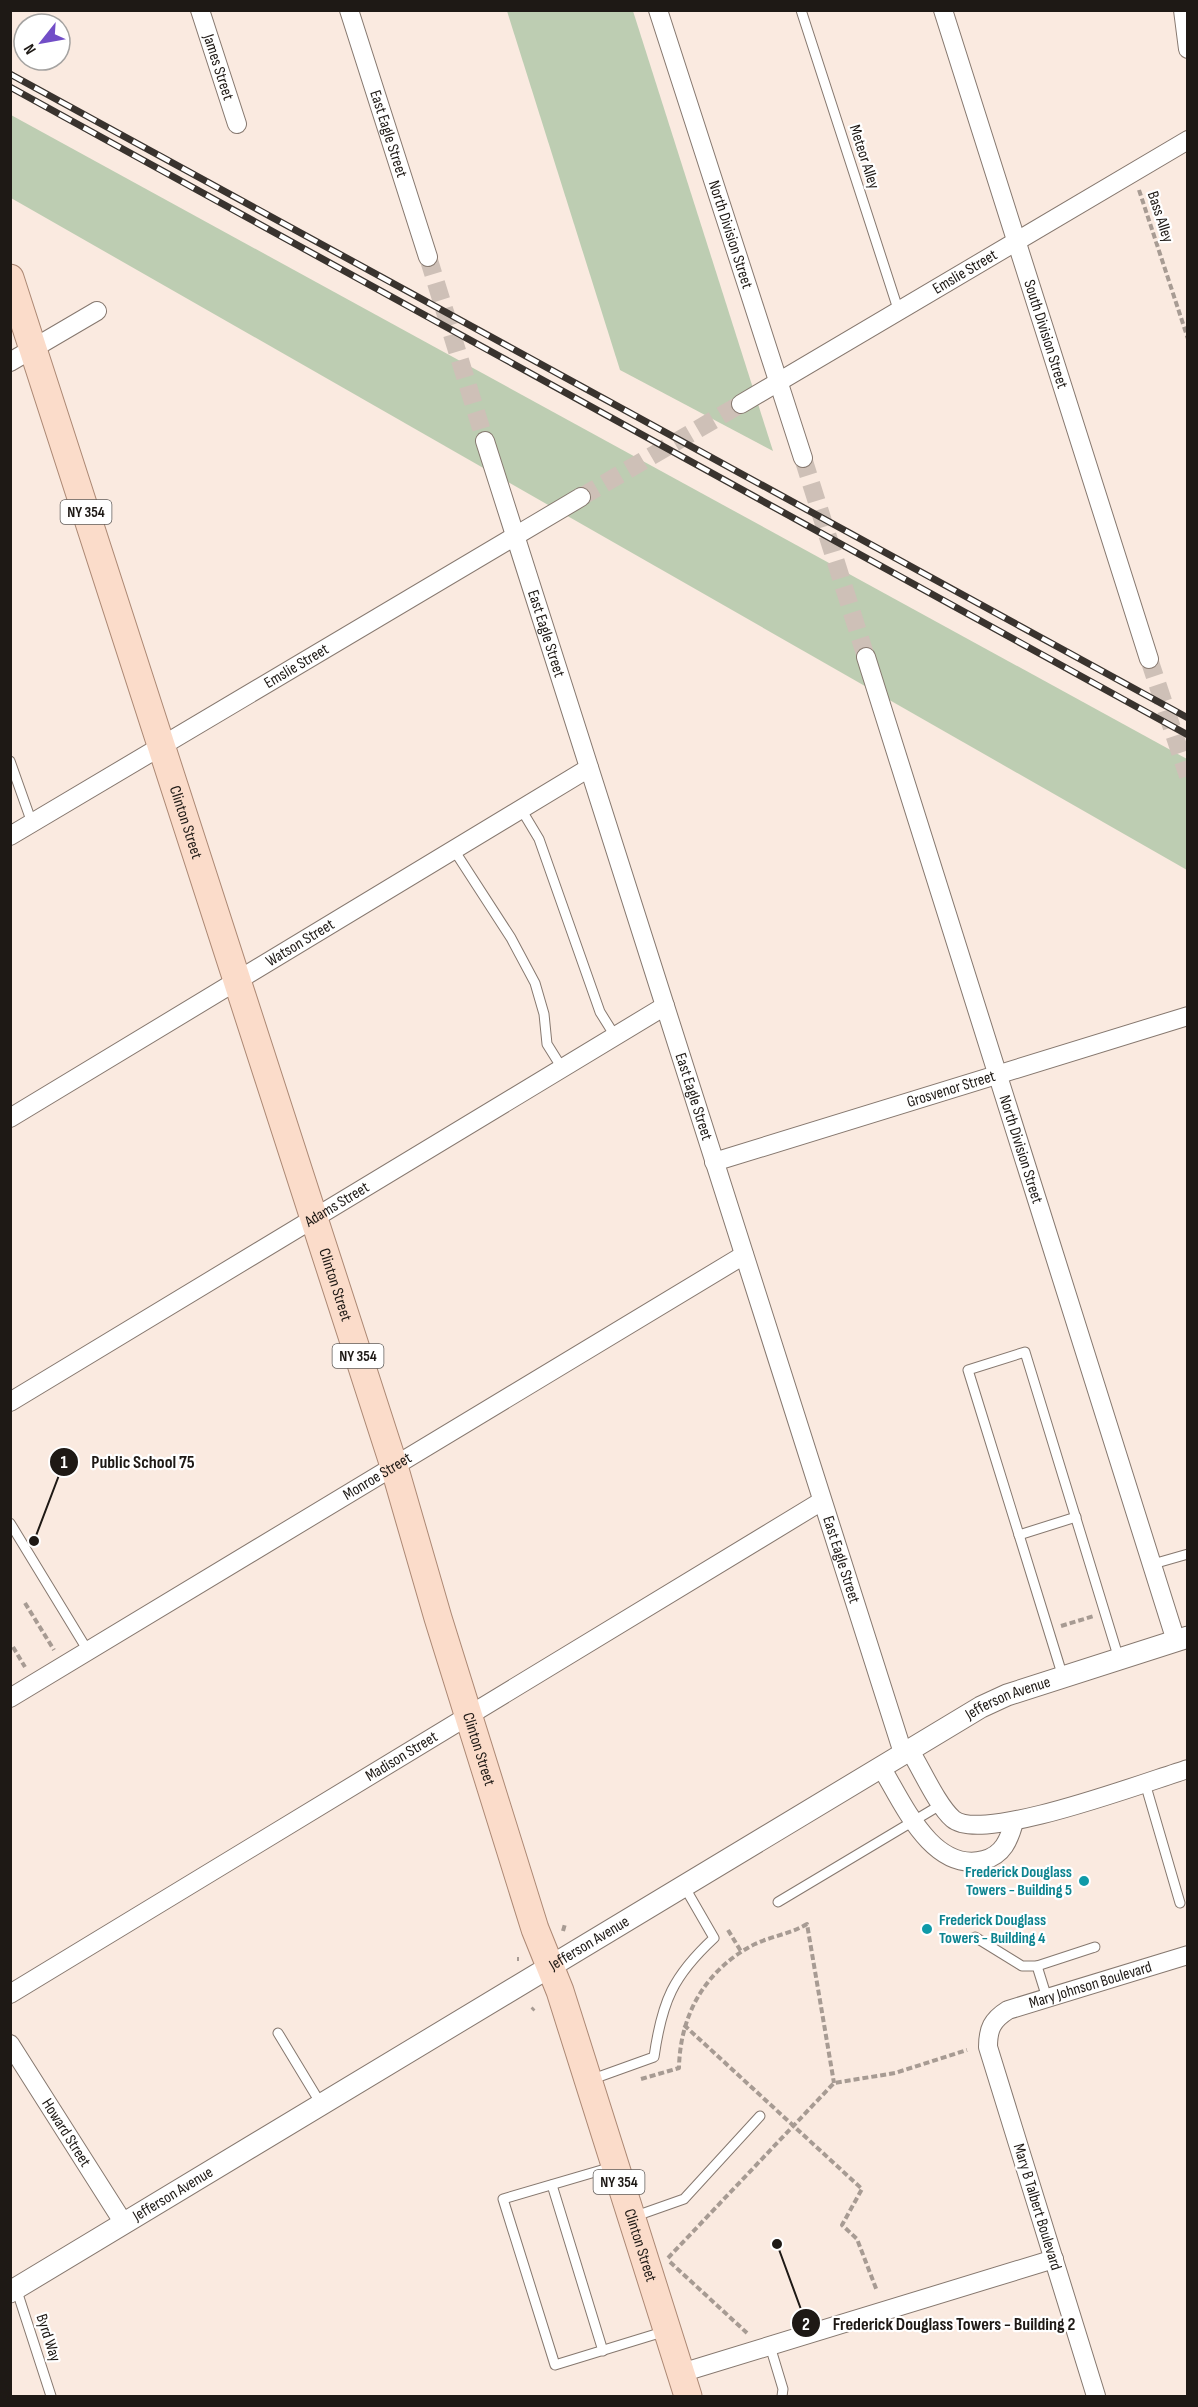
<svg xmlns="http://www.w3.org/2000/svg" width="1198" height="2407" font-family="'Sofia Sans Condensed',sans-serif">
  <rect width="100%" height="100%" fill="#faeae0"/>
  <!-- green -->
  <g fill="#bdcdb2">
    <path d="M507 11H633L773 451 620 370Z"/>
    <path d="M11 115 1187 759V870L11 198Z"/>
  </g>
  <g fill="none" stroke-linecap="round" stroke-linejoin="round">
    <!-- minor-tunnel -->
    <g stroke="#cec0b7" stroke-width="18" stroke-dasharray="18 9" stroke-linecap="butt">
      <path d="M428 257 485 441"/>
      <path d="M803 458 866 657"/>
      <path d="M581 497 741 404"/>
      <path d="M1149 659 1188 776"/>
    </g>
    <defs>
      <g id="service">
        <path d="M801 10 899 312"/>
        <path d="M10 761 32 823"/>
        <path d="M521 809 539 839 600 1012 615 1036"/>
        <path d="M454 850 511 938 535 983 544 1014 547 1044 562 1068"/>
        <path d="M10 1523 88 1651"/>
        <path d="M1019 1535 1076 1517"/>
        <path d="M1153 1564 1188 1554"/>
        <path d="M1063 1677 968 1370 1025 1352 1119 1659"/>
        <path d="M1145 1783 1180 1903"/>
        <path d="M778 1902 942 1804"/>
        <path d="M975 1937 1022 1966H1037L1047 1998"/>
        <path d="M1037 1966 1095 1947"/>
        <path d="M278 2033 321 2104"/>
        <path d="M590 2080 654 2057C662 2001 673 1976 714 1938L684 1886"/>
        <path d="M612 2167 503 2199 555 2365 666 2331"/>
        <path d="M552 2185 603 2351"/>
        <path d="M633 2217 684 2199 760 2116"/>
        <path d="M16 2288 51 2396"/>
        <path d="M770 2346 783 2389 782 2396"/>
      </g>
      <g id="minor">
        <path id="s1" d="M200 10 237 124"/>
        <path id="s2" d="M349 10 428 257"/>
        <path id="s3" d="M658 10 803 458"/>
        <path id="s4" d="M943 10 1149 659"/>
        <path d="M1183 10 1188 49"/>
        <path d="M10 362 97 311"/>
        <path id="s5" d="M741 404 1188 140"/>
        <path id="s6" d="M485 441 903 1753"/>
        <path id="s7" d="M866 657 1176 1641"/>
        <path id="s8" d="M10 836 581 497"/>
        <path id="s9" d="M10 1118 589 768"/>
        <path id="s10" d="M714 1162 1188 1016"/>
        <path id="s11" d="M10 1402 665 1006"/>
        <path id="s12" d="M10 1698 744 1255"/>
        <path d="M909 1749C921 1768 937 1805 953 1819 982 1844 1148 1781 1188 1769"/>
        <path d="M881 1767C902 1801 932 1874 984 1860 1003 1855 1009 1840 1014 1822"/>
        <path id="s13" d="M10 1994 822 1501"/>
        <path id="s14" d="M10 2044 123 2222"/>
        <path d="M681 2373 1054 2259"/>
        <path id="s15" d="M1096 2396 988 2047C988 2029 992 2020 1008 2010L1188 1955"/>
      </g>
      <g id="tertiary">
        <path id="s16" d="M10 2292 981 1707 1007 1695 1188 1637"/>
      </g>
      <g id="primary">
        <path id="s17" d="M10 278 394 1466 438 1618 535 1929 560 1991 688 2396"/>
      </g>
    </defs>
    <!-- service casing -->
    <use href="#service" stroke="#86786f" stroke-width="11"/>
    <!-- minor casing -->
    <use href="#minor" stroke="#86786f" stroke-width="20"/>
    <!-- tertiary casing -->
    <use href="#tertiary" stroke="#86786f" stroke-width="23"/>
    <!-- primary casing -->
    <use href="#primary" stroke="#ac8874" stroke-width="29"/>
    <!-- path -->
    <g stroke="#a79b93" stroke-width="4" stroke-dasharray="6 3" stroke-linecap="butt">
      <path d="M1139 190 1188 339"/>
      <path d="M25 1603 54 1650"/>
      <path d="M1061 1626 1094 1616"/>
      <path d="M13 1647 25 1667"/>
      <path d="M728 1930 742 1953"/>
      <path d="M563 1931 565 1924"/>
      <path d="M517 1959H519"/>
      <path d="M532 2010 534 2008"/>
      <path d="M684 2025 862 2189 842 2225 857 2239 877 2291"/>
      <path d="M641 2079 679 2068C680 2014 706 1969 755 1944 772 1936 790 1934 807 1924L834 2083"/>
      <path d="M668 2258 834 2083 895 2073 967 2050"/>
      <path d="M670 2262 747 2333"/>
    </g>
    <!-- service -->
    <use href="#service" stroke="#fff" stroke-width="9"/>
    <!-- minor -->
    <use href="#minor" stroke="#fff" stroke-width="18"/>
    <!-- tertiary -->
    <use href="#tertiary" stroke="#fff" stroke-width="21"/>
    <!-- primary -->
    <use href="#primary" stroke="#fbdcca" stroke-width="27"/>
    <defs>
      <g id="rail">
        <path d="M10 74 1188 718"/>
        <path d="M10 87 1188 735"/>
      </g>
    </defs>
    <!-- rail casing -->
    <use href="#rail" stroke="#39332e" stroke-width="7"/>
    <!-- rail -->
    <use href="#rail" stroke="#fff" stroke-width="4.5" stroke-dasharray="14" stroke-linecap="butt"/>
  </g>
  <!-- markers -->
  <g fill="#0f9aa8" stroke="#fff" stroke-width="2">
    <circle cx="1084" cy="1881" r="6"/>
    <circle cx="927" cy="1929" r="6"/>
  </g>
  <g text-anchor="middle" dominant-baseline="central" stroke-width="4.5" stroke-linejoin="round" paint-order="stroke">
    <!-- shield labels -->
    <g fill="#fff" stroke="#625e5b" stroke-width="1.5">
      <rect x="60.5" y="500" width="51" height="24" rx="4.5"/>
      <rect x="332.5" y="1344" width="51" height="24" rx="4.5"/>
      <rect x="593.5" y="2170" width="51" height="24" rx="4.5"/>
    </g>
    <g font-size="15" font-weight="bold" fill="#1e1915">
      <text x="86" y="512">NY 354</text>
      <text x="358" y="1356">NY 354</text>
      <text x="619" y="2182">NY 354</text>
    </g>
    <!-- street labels -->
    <g font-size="16" fill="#1e1915" stroke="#fff">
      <text stroke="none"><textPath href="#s1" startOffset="60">James Street</textPath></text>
      <text stroke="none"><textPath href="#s2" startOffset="130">East Eagle Street</textPath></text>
      <text transform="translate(864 157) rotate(72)">Meteor Alley</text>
      <text transform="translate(1160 217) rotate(72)">Bass Alley</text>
      <text stroke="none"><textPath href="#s3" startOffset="236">North Division Street</textPath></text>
      <text stroke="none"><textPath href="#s5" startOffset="260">Emslie Street</textPath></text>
      <text stroke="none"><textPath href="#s4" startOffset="340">South Division Street</textPath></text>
      <text stroke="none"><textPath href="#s6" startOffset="202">East Eagle Street</textPath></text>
      <text stroke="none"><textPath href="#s8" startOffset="333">Emslie Street</textPath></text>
      <text stroke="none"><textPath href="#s17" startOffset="572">Clinton Street</textPath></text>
      <text stroke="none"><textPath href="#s9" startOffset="339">Watson Street</textPath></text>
      <text stroke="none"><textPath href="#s10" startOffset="248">Grosvenor Street</textPath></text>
      <text stroke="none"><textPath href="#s6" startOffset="688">East Eagle Street</textPath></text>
      <text stroke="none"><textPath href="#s7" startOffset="516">North Division Street</textPath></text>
      <text stroke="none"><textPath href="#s11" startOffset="382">Adams Street</textPath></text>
      <text stroke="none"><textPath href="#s17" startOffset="1058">Clinton Street</textPath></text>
      <text stroke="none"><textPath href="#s12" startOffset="429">Monroe Street</textPath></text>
      <text stroke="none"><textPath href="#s6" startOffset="1174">East Eagle Street</textPath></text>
      <text stroke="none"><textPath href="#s16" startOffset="1162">Jefferson Avenue</textPath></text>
      <text stroke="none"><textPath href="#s17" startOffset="1544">Clinton Street</textPath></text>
      <text stroke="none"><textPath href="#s13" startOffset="458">Madison Street</textPath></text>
      <text stroke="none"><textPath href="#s16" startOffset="676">Jefferson Avenue</textPath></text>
      <text stroke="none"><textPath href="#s15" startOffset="496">Mary Johnson Boulevard</textPath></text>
      <text stroke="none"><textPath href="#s14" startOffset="105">Howard Street</textPath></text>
      <text stroke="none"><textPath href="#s16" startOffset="190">Jefferson Avenue</textPath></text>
      <text transform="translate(1037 2207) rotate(73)">Mary B Talbert Boulevard</text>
      <text stroke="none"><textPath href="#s17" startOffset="2066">Clinton Street</textPath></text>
      <text transform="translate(48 2338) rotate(72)">Byrd Way</text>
    </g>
    <!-- culture labels -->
    <g font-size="16" font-weight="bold" fill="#0d838f" stroke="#fff" text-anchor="end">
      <text x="1072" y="1872">Frederick Douglass<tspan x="1072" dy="18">Towers - Building 5</tspan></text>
      <text x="939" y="1920" text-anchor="start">Frederick Douglass<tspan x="939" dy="18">Towers - Building 4</tspan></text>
    </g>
  </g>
  <!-- callouts -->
  <path fill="none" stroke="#1e1915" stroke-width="2" d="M34 1541L64 1462M777 2244L806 2323"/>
  <g fill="#1e1915" stroke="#fff" stroke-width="2">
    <circle cx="34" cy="1541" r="6"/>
    <circle cx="777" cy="2244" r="6"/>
    <circle cx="64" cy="1462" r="15"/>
    <circle cx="806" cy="2323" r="15"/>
  </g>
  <g font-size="18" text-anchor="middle" font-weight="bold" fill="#fff">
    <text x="64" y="1468">1</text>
    <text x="806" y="2330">2</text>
  </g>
  <g font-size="18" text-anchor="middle" font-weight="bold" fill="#1e1915" stroke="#fff" stroke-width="4.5" stroke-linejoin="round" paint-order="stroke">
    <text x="143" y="1468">Public School 75</text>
    <text x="954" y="2330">Frederick Douglass Towers - Building 2</text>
  </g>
  <!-- border -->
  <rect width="1198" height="2407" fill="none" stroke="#1e1915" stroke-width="24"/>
  <!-- north arrow -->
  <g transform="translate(42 42) rotate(239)"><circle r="28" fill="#ffffff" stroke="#a5a3a1" stroke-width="1.5"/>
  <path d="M0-4.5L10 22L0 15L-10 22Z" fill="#724ec7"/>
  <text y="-9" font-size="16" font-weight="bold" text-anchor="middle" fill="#1e1915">N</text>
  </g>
</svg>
